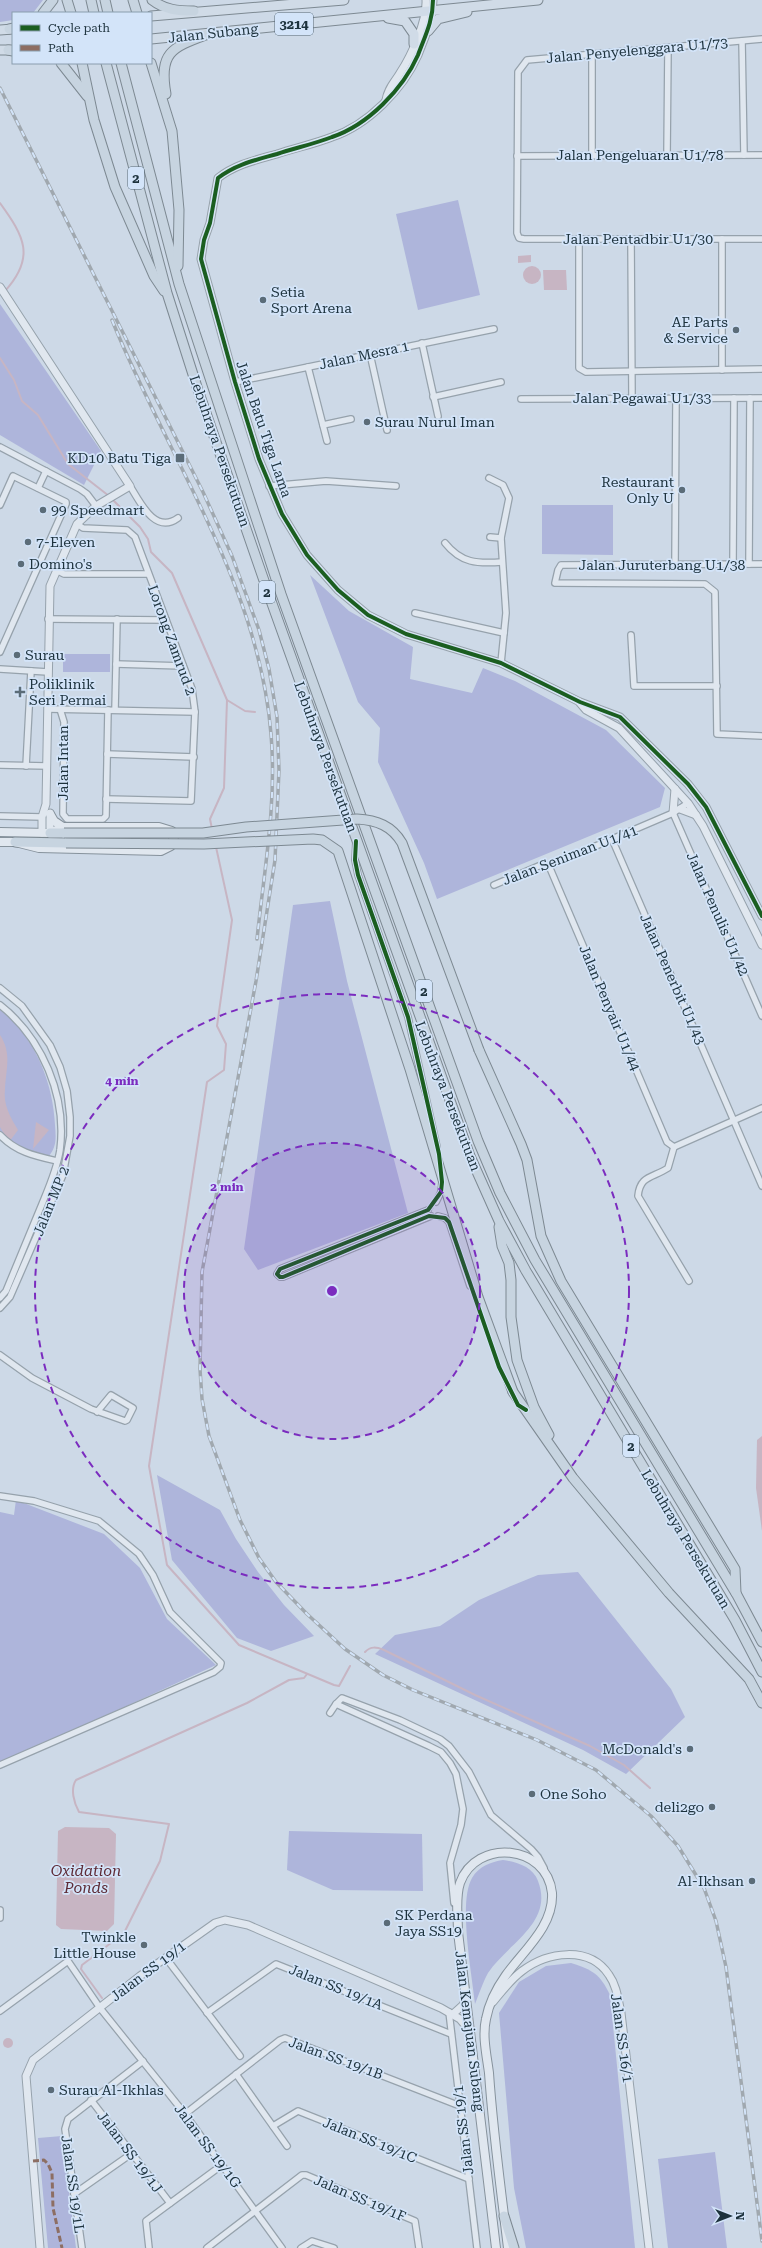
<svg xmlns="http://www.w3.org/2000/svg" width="762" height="2248" font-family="'Roboto Serif',serif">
  <rect width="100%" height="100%" fill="#cdd9e7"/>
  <!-- green -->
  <g fill="#aeb5db">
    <path d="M0 0H43L33 13H13V20L0 22Z"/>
    <path d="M458 200 480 295 418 310 396 214Z"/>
    <path d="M0 304 101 451 84 485 0 435Z"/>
    <path d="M542 505H613V555L542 554Z"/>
    <path d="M310 575 349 611 413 647 410 679 472 693 483 668 515 681 606 730 665 788 660 807 437 899 424 863 378 762 380 728 358 702Z"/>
    <rect x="63" y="654" width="47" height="18"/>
    <path d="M330 901 347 981 408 1213 258 1270 244 1249 293 905Z"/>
    <path d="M0 1010C35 1037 53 1082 55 1125 56 1138 57 1147 48 1157 30 1154 12 1146 0 1131Z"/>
    <path d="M157 1475 220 1510 236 1539 258 1572 284 1605 314 1636 271 1651 237 1638 172 1560Z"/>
    <path d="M16 1500 104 1534 140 1568 167 1619 216 1665 9 1760 0 1762V1512L14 1515Z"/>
    <path d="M578 1572 671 1689 685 1717 626 1774 583 1750 375 1654 395 1635 440 1626 479 1600 511 1586 538 1575Z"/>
    <path d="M289 1831 422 1834 423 1891 333 1890 287 1870Z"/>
    <path d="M503 1860C517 1862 533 1867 538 1881 554 1923 508 1943 488 1973 483 1982 479 1994 475 2004 472 1974 458 1902 472 1878 479 1866 491 1862 503 1860Z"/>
    <path d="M571 1963C593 1970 600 1974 610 1995L635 2248H526L514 2188 499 2013 519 1982 546 1966Z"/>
    <path d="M62 2136 76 2248H48L38 2138Z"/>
    <path d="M715 2152 727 2248H668L658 2159Z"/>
  </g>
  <!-- water -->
  <g fill="#c7b5c3">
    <path d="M531 255V262L518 263V256Z"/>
    <circle cx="532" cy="275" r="9"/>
    <path d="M543 270H566L567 290H544Z"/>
    <path d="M0 1035C12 1053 6 1069 5 1089 3 1104 10 1117 18 1130L9 1142 0 1127Z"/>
    <path d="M36 1122 49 1130 33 1149Z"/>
    <path d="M762 1436V1531L756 1488 757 1440Z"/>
    <path d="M65 1827 109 1828 116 1834 114 1924 107 1931 61 1929 56 1925 58 1831Z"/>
    <circle cx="8" cy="2043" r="5"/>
  </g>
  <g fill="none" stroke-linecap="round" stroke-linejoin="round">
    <!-- stream -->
    <g stroke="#c7b5c3" stroke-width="2">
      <path d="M0 203C24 236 36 257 5 291"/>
      <path d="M0 358 14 380 22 401 38 415 68 464 109 496"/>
      <path d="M112 499 140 527 148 539 151 552 172 573 227 700 224 788 210 819 212 829"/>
      <path d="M227 700 245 711 255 712"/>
      <path d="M216 847 232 920 217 1026 226 1044 224 1070 207 1082 149 1466 167 1565 239 1645 334 1685 339 1686 350 1666"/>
      <path d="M365 1652C371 1646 376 1647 384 1650L475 1695 590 1746 624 1765 650 1788"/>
      <path d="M102 1998 81 1969 82 1965 124 1933 160 1861 169 1824 79 1812C74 1803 70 1789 76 1780L247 1703 289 1680 304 1678 307 1674"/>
    </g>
    <!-- minor-tunnel -->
    <path stroke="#aab8c5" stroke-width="5.5" stroke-dasharray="5.5 3" stroke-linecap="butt" d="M428 1210 436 1202"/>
    <defs>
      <g id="minor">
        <path d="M762 39 527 60 518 72 517 233 519 238 524 239H762"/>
        <path d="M742 41 744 155"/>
        <path d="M592 155V55"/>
        <path d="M667 155 668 48"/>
        <path d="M517 156 762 155"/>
        <path d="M579 239V368L586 372 762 369"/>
        <path d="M631 239 632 398"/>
        <path d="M722 239V370"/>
        <path d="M422 343 438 416"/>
        <path d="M370 354 387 430"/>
        <path d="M308 367 327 441"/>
        <path d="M235 382 494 329"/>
        <path d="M433 397 501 382"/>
        <path d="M521 399 762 398"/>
        <path d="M323 425 351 419"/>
        <path d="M0 447 80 489 87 494 96 506"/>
        <path d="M489 478 503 485 509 498 501 538 506 613 501 663"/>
        <path d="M130 486C140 502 155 535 178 518"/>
        <path d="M269 486 326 481 396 486"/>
        <path d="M38 488 46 471"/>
        <path d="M0 505 13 476 66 502V504L0 652"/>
        <path d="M77 524 83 528 127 530 135 537 192 689 195 712 191 801 106 799"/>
        <path d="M490 537 501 538"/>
        <path d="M445 543C461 563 477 564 502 562"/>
        <path d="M675 564 676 398"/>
        <path d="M733 564 734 398"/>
        <path d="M749 564 750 398"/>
        <path d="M762 564 561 565 558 570 555 583 705 584 715 592 717 734 762 736"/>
        <path d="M56 570 64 574H148"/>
        <path d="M415 613 504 633"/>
        <path d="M48 619 166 620"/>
        <path d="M631 635 634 686H717"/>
        <path d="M116 664 183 666"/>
        <path d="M0 669 48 672"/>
        <path d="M48 709 195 712"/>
        <path d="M60 709 64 722 63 814 67 819H103L106 816 108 710"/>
        <path d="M115 710 117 619"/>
        <path d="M107 754 194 757"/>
        <path d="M0 765 47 766"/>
        <path d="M26 766 31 671"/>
        <path d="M673 813 762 1016"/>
        <path d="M0 816 42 817"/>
        <path d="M612 839 762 1186"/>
        <path d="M356 842 355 860 358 875 408 1017 437 1147"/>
        <path d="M549 866 667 1142 674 1147"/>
        <path d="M494 885 541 865 549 866 673 813 688 803"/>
        <path d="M0 988 22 1006 50 1045 60 1067 67 1091 70 1117V1136L63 1175 10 1297 0 1308"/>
        <path d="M0 1005C42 1038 67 1096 60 1150 57 1169 49 1187 42 1204 30 1233 18 1262 6 1291L0 1298"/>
        <path d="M0 1135C16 1152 35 1156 57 1161"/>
        <path d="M674 1147 668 1168C653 1178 640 1175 638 1196L689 1281"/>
        <path d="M674 1147 762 1108"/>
        <path d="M436 1202 441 1192 442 1182"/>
        <path d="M428 1210 280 1269 277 1274 280 1277H283L431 1216"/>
        <path d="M438 1216 445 1218 449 1222 470 1286"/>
        <path d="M0 1355 32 1378 91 1409 125 1421 127 1420 133 1408 111 1395 97 1412"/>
        <path d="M0 1496 34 1501 99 1521 139 1554 153 1575 170 1612 221 1663 220 1667 214 1672 0 1765"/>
        <path d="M330 1713 336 1704"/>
        <path d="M454 1903 450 1863 461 1825 463 1809 456 1774 450 1763 441 1752 429 1746 336 1704 342 1698 400 1720 440 1739 449 1746 469 1772 491 1815 531 1849 538 1857 544 1868"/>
        <path d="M0 1910V1918"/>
        <path d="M166 1958 240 2056"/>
        <path d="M0 2011 68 1961 100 2008 185 2114 282 2248"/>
        <path d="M449 2012 477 2248"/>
        <path d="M207 2013 276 1964 451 2034"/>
        <path d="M236 2074 287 2146"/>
        <path d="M91 2100 170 2203"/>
        <path d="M185 2114 280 2040 285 2038 460 2106"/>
        <path d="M273 2126 298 2111 469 2179"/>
        <path d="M74 2194 131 2154"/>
        <path d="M82 2248 65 2129 68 2119 143 2061"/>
        <path d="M149 2248 146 2221 222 2165"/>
        <path d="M207 2248 302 2175H306L415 2221 419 2248"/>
        <path d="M301 2248 312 2241 334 2248"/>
      </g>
      <g id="tertiary">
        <path d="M433 0C433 21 425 36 418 55 403 89 368 125 332 137 314 144 295 148 277 154 256 160 236 164 218 178L210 223 204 240 201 259 235 382 259 459 282 514 307 555 338 590 368 615 406 634 501 663 580 702 620 717 688 784 706 807 762 916"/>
        <path d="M386 100C388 88 394 83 400 73 412 55 427 21 426 0"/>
        <path d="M0 287 130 486 96 506 77 524 50 586 46 804 42 817V833"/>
        <path d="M580 703 586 710 619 728 688 803 703 826 762 945"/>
        <path d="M680 809 696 815"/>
        <path d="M50 813V833"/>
        <path d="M673 813 675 789"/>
        <path d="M493 2002C502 1991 511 1979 522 1971 547 1952 589 1945 609 1975 617 1986 618 2000 621 2013L649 2248"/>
        <path d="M453 2014 463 2005 466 1997"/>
        <path d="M40 2248 26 2076 33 2060 140 1976 215 1923 225 1920 248 1925 441 2008 460 2019 470 2031"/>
      </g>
      <g id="secondary">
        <path d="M50 814 54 821 63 827"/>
        <path d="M0 832 50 833 63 827H159L172 831 174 837 171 846 161 851 39 848 15 842H0"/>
        <path d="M496 2248 458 1932C458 1917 455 1898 460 1883 476 1838 547 1844 552 1893 554 1926 523 1951 506 1975 496 1989 489 2003 486 2019 482 2036 487 2057 489 2073 493 2132 501 2190 508 2248"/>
      </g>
      <g id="primary">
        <path d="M151 16 344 0"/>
        <path d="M388 18 405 21 414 34V44"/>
        <path d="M0 30 13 29"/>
        <path d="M428 31 438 19 467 12"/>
        <path d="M151 39 538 0"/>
        <path d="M0 50H13"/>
      </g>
      <g id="trunk">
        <path d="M67 0 71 13"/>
        <path d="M91 0 94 13"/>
        <path d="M105 0 108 13"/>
        <path d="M133 0 137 13"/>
        <path d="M152 0C165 10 178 11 194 11"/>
        <path d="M43 13 53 0"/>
        <path d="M9 29 13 28"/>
        <path d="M8 50 13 51"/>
        <path d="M61 63 87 96"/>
        <path d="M82 63 94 120 115 187 154 276 164 291"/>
        <path d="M106 63 167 293 197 387 270 598 470 1156 499 1221 526 1271 735 1620 762 1672"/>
        <path d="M121 63 179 284 281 594 478 1141 500 1193 535 1260 737 1595 762 1642"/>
        <path d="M151 63 172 131 179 210 178 266"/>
        <path d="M166 94C158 50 174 47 211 33"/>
        <path d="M50 833H64"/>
        <path d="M15 842 66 843"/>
        <path d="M479 1050 521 1144 527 1160 541 1236 561 1281 735 1569 736 1593"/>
        <path d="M499 1227 502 1246 509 1263 511 1280V1317L517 1360 534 1407 549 1435"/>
        <path d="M513 1392 573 1478 669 1593 749 1679 762 1703"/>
        <path d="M504 2216 514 2248"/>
      </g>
    </defs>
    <!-- minor casing -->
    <use href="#minor" stroke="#96a2ac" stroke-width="8"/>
    <!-- tertiary casing -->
    <use href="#tertiary" stroke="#96a2ac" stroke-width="9"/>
    <!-- secondary casing -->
    <use href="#secondary" stroke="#86929c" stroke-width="10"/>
    <!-- primary casing -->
    <use href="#primary" stroke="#7d8992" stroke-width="11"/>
    <!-- trunk casing -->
    <use href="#trunk" stroke="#7d8992" stroke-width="11"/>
    <!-- minor -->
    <use href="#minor" stroke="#e0e7ef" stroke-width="5.5"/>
    <!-- tertiary -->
    <use href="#tertiary" stroke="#e0e7ef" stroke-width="7"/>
    <!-- secondary -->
    <use href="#secondary" stroke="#e0e7ef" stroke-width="8"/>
    <!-- primary -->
    <use href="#primary" stroke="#d0dbe7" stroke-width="9"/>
    <!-- trunk -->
    <use href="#trunk" stroke="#c7d4e0" stroke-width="9"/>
    <defs>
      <g id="rail">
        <path d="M0 88 203 492 232 556 259 630 269 669 277 717 279 770 275 860 256 981 202 1272 200 1369 202 1399 209 1436 240 1520 259 1558 276 1582 307 1614 345 1649 383 1675 413 1690 537 1740 596 1770 651 1816 678 1846 704 1888 716 1921 726 1967 762 2241"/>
        <path d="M112 320C167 457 259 583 271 734 277 803 264 871 257 939"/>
      </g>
    </defs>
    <!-- rail casing -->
    <use href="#rail" stroke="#a0a8af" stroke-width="3.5"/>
    <!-- rail -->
    <use href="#rail" stroke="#d3e4f9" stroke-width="2" stroke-dasharray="6" stroke-linecap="butt"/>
    <defs>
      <g id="trunk-bridge">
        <path d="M64 833H203L246 827 357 819C377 820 392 826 402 843L479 1050"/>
        <path d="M66 843 204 844 313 839 322 840 338 851 410 1069 478 1297 513 1392"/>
      </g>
    </defs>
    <!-- trunk-bridge casing -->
    <use href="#trunk-bridge" stroke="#7d8992" stroke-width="11" stroke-linecap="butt"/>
    <!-- trunk-bridge -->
    <use href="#trunk-bridge" stroke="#c7d4e0" stroke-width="9"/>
    <!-- quiet -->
    <path stroke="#8d6e63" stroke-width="3" stroke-dasharray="6 3" stroke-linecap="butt" d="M33 2161 44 2160 48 2164 52 2173 53 2208 62 2248"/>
    <defs>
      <g id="cycleway">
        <path d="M433 0C433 21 425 36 418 55 403 89 368 125 332 137 314 144 295 148 277 154 256 160 236 164 218 178L210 223 204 240 201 259 235 382 259 459 282 514 307 555 338 590 368 615 406 634 501 663 580 702 620 717 688 784 706 807 762 916"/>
        <path d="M356 841 355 860 358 875 408 1017 439 1154 442 1182 441 1192 428 1210 280 1269 277 1274 280 1277H283L429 1216 445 1218 449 1222 499 1367 518 1405 526 1410"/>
      </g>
    </defs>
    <!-- cycleway casing -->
    <use href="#cycleway" stroke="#d3e4f9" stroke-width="6"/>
    <!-- cycleway -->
    <use href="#cycleway" stroke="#1b5e20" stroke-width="4"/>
  </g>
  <!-- distance rings -->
  <circle cx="332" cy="1291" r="148" fill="#7b2cbf" fill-opacity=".12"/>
  <g fill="none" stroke="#7b2cbf" stroke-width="2" stroke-dasharray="7 5">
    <circle cx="332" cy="1291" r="148"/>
    <circle cx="332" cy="1291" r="297"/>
  </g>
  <!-- markers -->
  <g fill="#5b6c78" stroke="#d3e4f9" stroke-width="1.5">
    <circle cx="263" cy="300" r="4"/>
    <circle cx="736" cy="330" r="4"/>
    <circle cx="367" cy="422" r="4"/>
    <rect x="175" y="453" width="10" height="10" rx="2"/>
    <circle cx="682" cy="490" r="4"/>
    <circle cx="43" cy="510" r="4"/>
    <circle cx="28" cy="542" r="4"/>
    <circle cx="21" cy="564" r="4"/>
    <circle cx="17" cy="655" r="4"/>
    <path d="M18 686h4v4h4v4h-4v4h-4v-4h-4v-4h4z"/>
    <circle cx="690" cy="1749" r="4"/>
    <circle cx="532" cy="1794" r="4"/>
    <circle cx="712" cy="1807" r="4"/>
    <circle cx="752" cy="1881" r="4"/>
    <circle cx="387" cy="1923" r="4"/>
    <circle cx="144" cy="1945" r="4"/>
    <circle cx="51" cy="2090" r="4"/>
  </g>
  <g text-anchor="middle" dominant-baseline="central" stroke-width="3.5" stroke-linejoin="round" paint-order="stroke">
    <!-- shield labels -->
    <g fill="#d3e4f9" stroke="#546775" stroke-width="1">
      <rect x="275" y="13" width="38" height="22" rx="3"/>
      <rect x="128" y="167" width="16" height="22" rx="3"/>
      <rect x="259" y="581" width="16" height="22" rx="3"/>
      <rect x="416" y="980" width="16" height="22" rx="3"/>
      <rect x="623" y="1435" width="16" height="22" rx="3"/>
    </g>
    <g font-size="13" font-weight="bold" fill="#1d323d">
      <text x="294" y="24">3214</text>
      <text x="136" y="178">2</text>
      <text x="267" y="592">2</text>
      <text x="424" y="991">2</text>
      <text x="631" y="1446">2</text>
    </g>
    <!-- street labels -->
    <g font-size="14" fill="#1d323d" stroke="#d3e4f9">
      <text transform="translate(213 33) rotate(-6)">Jalan Subang</text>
      <text transform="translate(637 50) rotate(-5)">Jalan Penyelenggara U1/73</text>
      <text x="640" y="155">Jalan Pengeluaran U1/78</text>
      <text x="638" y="239">Jalan Pentadbir U1/30</text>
      <text transform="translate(364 355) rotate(-12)">Jalan Mesra 1</text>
      <text x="642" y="398">Jalan Pegawai U1/33</text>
      <text transform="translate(264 429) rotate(71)">Jalan Batu Tiga Lama</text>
      <text transform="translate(220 451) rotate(71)">Lebuhraya Persekutuan</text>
      <text x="662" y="565">Jalan Juruterbang U1/38</text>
      <text transform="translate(172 640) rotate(70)">Lorong Zamrud 2</text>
      <text transform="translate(326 757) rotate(70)">Lebuhraya Persekutuan</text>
      <text transform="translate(63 763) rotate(-90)">Jalan Intan</text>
      <text transform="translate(570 855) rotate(-21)">Jalan Seniman U1/41</text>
      <text transform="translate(718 914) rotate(66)">Jalan Penulis U1/42</text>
      <text transform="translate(673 979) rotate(66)">Jalan Penerbit U1/43</text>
      <text transform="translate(610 1008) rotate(67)">Jalan Penyair U1/44</text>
      <text transform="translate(448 1096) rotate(69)">Lebuhraya Persekutuan</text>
      <text transform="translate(51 1201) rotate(-68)">Jalan MP 2</text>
      <text transform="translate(686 1539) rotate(59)">Lebuhraya Persekutuan</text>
      <text transform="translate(148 1971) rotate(-37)">Jalan SS 19/1</text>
      <text transform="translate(336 1987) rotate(22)">Jalan SS 19/1A</text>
      <text transform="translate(470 2031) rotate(83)">Jalan Kemajuan Subang</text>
      <text transform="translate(622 2038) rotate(82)">Jalan SS 16/1</text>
      <text transform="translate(336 2058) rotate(20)">Jalan SS 19/1B</text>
      <text transform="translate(463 2130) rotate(-97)">Jalan SS 19/1</text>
      <text transform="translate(370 2140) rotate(22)">Jalan SS 19/1C</text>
      <text transform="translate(208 2146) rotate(53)">Jalan SS 19/1G</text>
      <text transform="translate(130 2152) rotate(53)">Jalan SS 19/1J</text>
      <text transform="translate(73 2184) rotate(82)">Jalan SS 19/1L</text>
      <text transform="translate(360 2198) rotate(23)">Jalan SS 19/1F</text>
    </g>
    <!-- poi labels -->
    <g font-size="14" fill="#1d323d" stroke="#d3e4f9" text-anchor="start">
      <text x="271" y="292">Setia<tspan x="271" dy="16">Sport Arena</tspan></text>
      <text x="728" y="322" text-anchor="end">AE Parts<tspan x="728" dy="16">&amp; Service</tspan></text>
      <text x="375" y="422">Surau Nurul Iman</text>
      <text x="171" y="458" text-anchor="end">KD10 Batu Tiga</text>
      <text x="674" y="482" text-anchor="end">Restaurant<tspan x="674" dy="16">Only U</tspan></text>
      <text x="51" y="510">99 Speedmart</text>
      <text x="36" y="542">7-Eleven</text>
      <text x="29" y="564">Domino's</text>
      <text x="25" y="655">Surau</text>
      <text x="29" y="684">Poliklinik<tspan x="29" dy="16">Seri Permai</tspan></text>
      <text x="682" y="1749" text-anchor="end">McDonald's</text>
      <text x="540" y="1794">One Soho</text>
      <text x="704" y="1807" text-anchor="end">deli2go</text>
      <text x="744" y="1881" text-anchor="end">Al-Ikhsan</text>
      <text x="395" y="1915">SK Perdana<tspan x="395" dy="16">Jaya SS19</tspan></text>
      <text x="136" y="1937" text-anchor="end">Twinkle<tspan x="136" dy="16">Little House</tspan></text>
      <text x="59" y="2090">Surau Al-Ikhlas</text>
    </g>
    <!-- water labels -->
    <g font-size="15" font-style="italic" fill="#5e2b36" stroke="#d3e4f9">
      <text x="86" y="1871">Oxidation<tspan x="86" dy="17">Ponds</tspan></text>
    </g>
  </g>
  <circle cx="332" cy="1291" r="6" fill="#7b2cbf" stroke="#d3e4f9" stroke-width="2"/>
  <g font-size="12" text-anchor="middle" font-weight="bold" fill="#7b2cbf" stroke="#d3e4f9" stroke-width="3.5" stroke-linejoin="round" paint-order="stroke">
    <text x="122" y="1085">4 min</text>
    <text x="227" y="1191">2 min</text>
  </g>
  <!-- legend -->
  <rect x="12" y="12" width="140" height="52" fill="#d3e4f9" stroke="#8a9dae"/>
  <rect x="20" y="25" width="20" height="6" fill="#1b5e20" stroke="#8a9dae"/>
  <text x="48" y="32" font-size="12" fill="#1d323d">Cycle path</text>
  <rect x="20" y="45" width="20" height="6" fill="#8d6e63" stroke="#8a9dae"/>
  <text x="48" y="52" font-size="12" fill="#1d323d">Path</text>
  <!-- north arrow -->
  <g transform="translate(730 2216) rotate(90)" stroke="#d3e4f9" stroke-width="3" paint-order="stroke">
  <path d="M0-3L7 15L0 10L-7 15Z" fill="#1d323d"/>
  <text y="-6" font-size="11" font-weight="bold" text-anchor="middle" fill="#1d323d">N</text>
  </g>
</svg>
